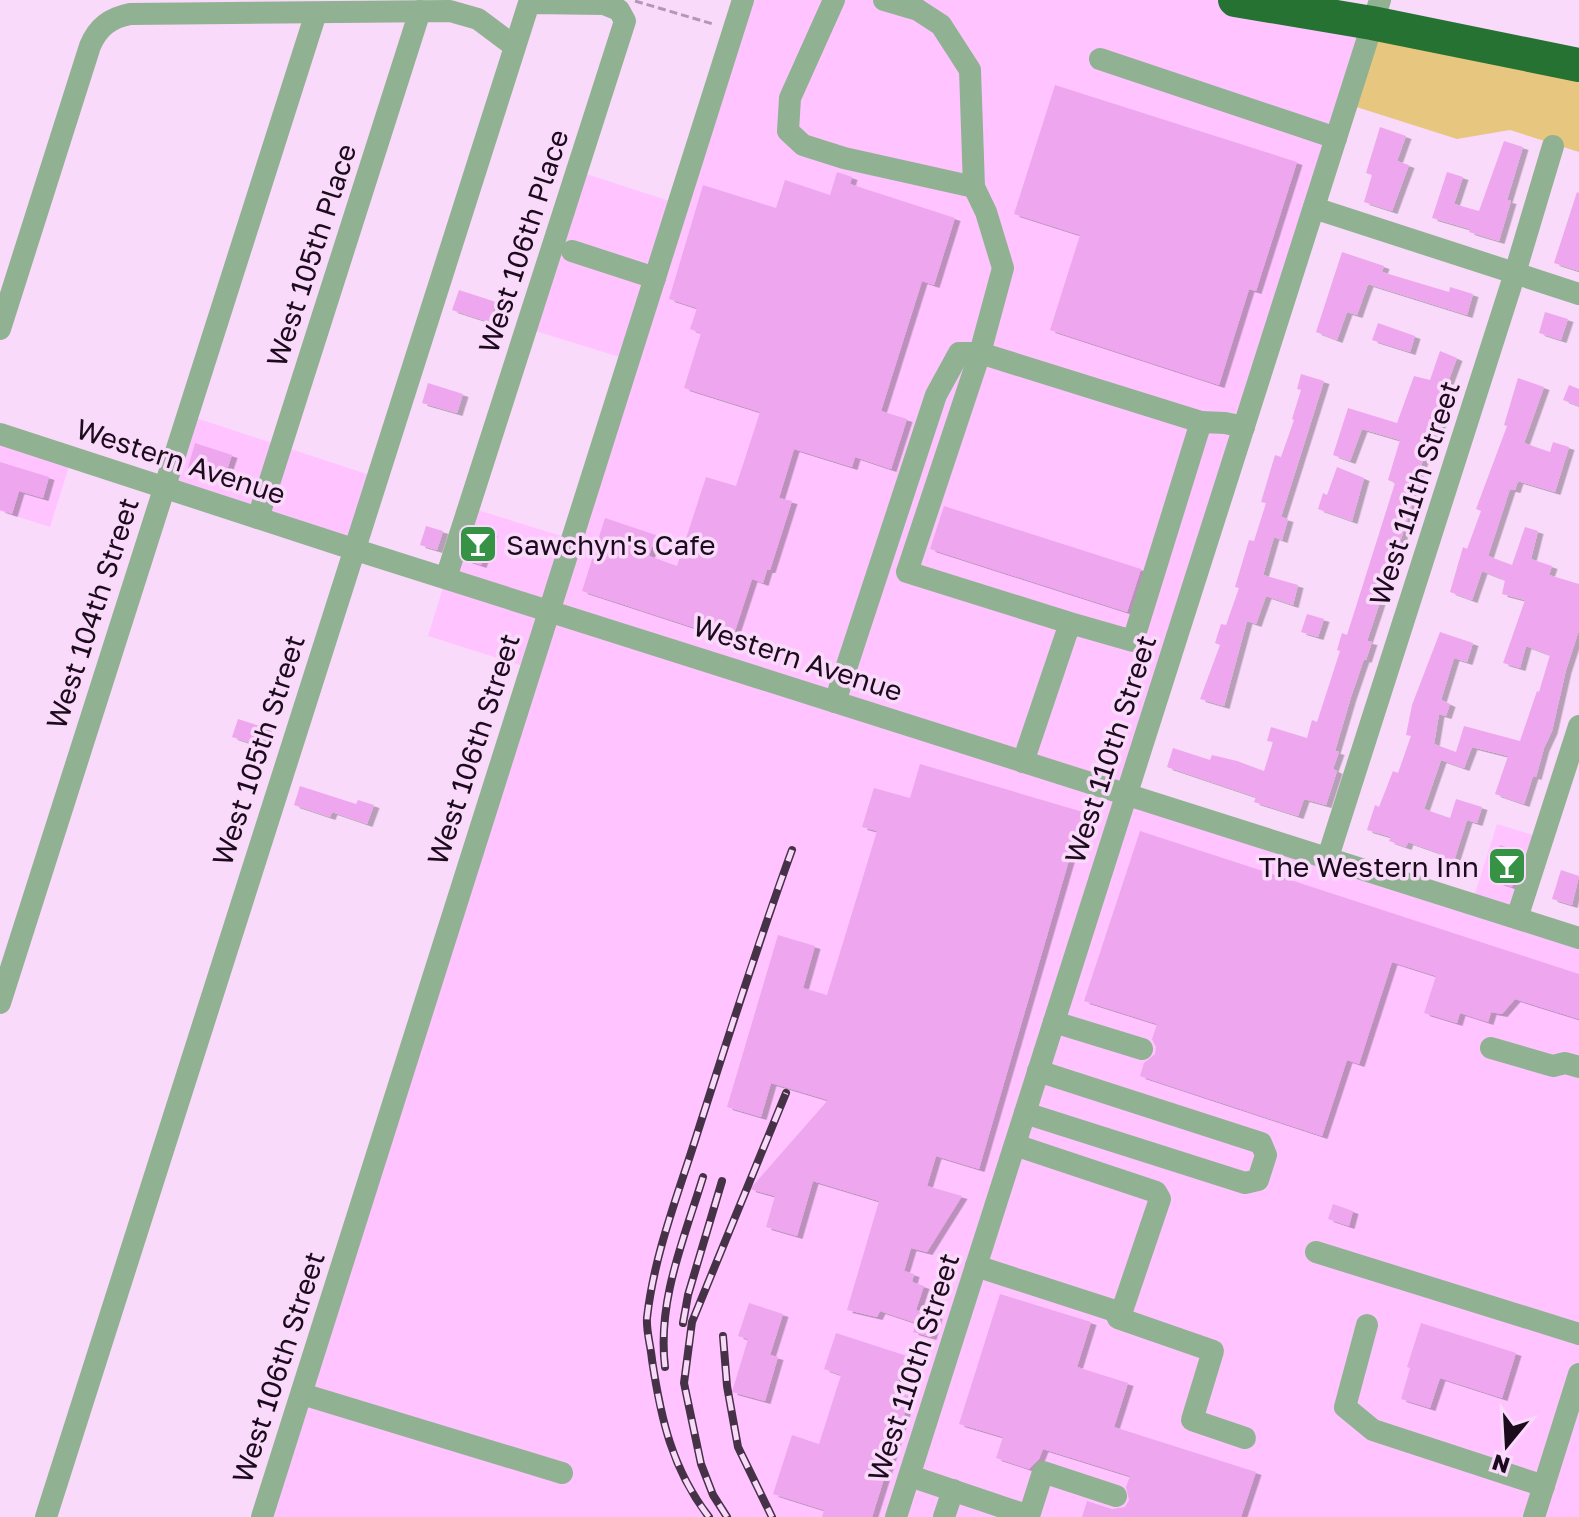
<svg xmlns="http://www.w3.org/2000/svg" width="1579" height="1517" font-family="'Golos Text',sans-serif">
  <defs>
    <filter id="shadow"><feDropShadow dx="5.5" dy="3" stdDeviation="0" flood-color="#0004"/></filter>
  </defs>
  <rect width="100%" height="100%" fill="#fadafa"/>
  <!-- built -->
  <g fill="#ffc4ff">
    <path d="M743 0H1229L1372 23 1127 795 1472 903 1497 824 1543 838 1517 918 1579 938V1517H262L529 668 428 636 446 578 468 507 571 539 629 360 526 328 577 171 679 204Z"/>
    <path d="M187 415 376 477 353 549 164 487Z"/>
    <path d="M0 434 72 457 50 527 0 511Z"/>
  </g>
  <!-- green -->
  <path fill="#e7c77f" d="M1372 23 1579 79V152L1510 130 1457 139 1347 104Z"/>
  <!-- building -->
  <g fill="#eea7ee" filter="url(#shadow)">
    <path d="M1055 85 1297 162 1256 291 1249 289 1219 385 1050 330 1080 235 1014 214Z"/>
    <path d="M1380 127 1406 136 1397 161 1409 165 1392 211 1364 202 1372 175 1366 173Z"/>
    <path d="M1504 141 1523 147 1507 200 1511 201 1499 241 1469 232 1470 229 1432 218 1447 172 1463 177 1454 204 1479 211Z"/>
    <path d="M837 172 852 177 850 184 955 218 934 285 922 281 881 411 907 419 891 469 855 457 852 467 794 449 779 498 792 501 770 570H767L763 583 752 579 732 640 582 591 605 518 656 535 649 556 677 566 706 477 736 486 760 412 684 388 701 333 690 329 697 308 669 299 703 185 776 208 785 180 830 195Z"/>
    <path d="M1577 192 1579 193V271L1554 263Z"/>
    <path d="M1342 252 1384 266 1382 272 1449 292 1450 287 1473 294 1467 315 1368 284 1357 315 1347 312 1337 340 1316 332Z"/>
    <path d="M459 290 496 302 489 322 452 310Z"/>
    <path d="M1545 312 1568 319 1561 340 1539 333Z"/>
    <path d="M1378 323 1415 336 1410 352 1372 340Z"/>
    <path d="M1440 351 1457 358 1447 385 1453 387 1437 434 1433 433 1409 499 1414 500 1367 641 1372 642 1366 660 1364 659 1351 697 1335 751 1339 752 1333 769 1337 771 1326 805 1304 799 1298 816 1254 802 1256 797 1167 767 1173 748 1210 760 1212 755 1237 761 1264 771 1273 742 1267 741 1271 727 1307 738 1312 720 1317 722 1340 651 1337 650 1342 633 1347 635 1395 483 1388 480 1400 440 1362 429 1350 461 1333 455 1348 408 1397 423 1414 376 1430 380Z"/>
    <path d="M1301 374 1324 381 1281 517 1288 519 1282 540 1274 537 1263 575 1298 585 1293 605 1266 596 1256 624 1247 621 1224 706 1200 699 1220 645 1215 643 1221 624 1226 625 1239 588 1235 587 1249 540 1254 541 1266 503 1261 502 1275 455 1281 457 1294 420 1292 419 1301 390 1297 389Z"/>
    <path d="M1518 378 1544 387 1524 443 1550 452 1553 442 1569 447 1555 492 1518 481 1515 490 1510 489 1488 556 1512 565 1525 527 1538 531 1531 559 1552 566 1549 575 1579 584V630L1566 670 1552 731 1544 748 1536 777 1533 776 1524 804 1495 794 1508 756 1472 747 1464 768 1441 760 1424 809 1450 818 1456 799 1482 807 1477 823 1467 820 1452 867 1436 862 1439 853 1408 842 1406 847 1389 841 1391 837 1367 830 1375 805 1379 807 1393 771 1398 773 1411 736 1406 735 1412 705 1440 632 1473 643 1467 662 1454 658 1441 700 1450 704 1446 716 1439 714 1434 744 1456 752 1464 726 1520 741 1537 691 1539 692 1550 655 1526 646 1520 668 1503 663 1525 600 1502 594 1505 580 1482 571 1472 600 1450 592 1463 547 1467 549 1481 511 1476 509 1507 426 1504 425Z"/>
    <path d="M428 383 463 394 457 413 422 403Z"/>
    <path d="M1569 385 1579 389V406L1563 400Z"/>
    <path d="M195 443 232 455 223 482 187 471Z"/>
    <path d="M0 462 49 477 43 498 19 491 12 514 0 510Z"/>
    <path d="M1337 467 1364 478 1352 521 1318 509 1323 493 1327 495Z"/>
    <path d="M944 506 1141 569 1127 612 930 549Z"/>
    <path d="M426 526 443 531 437 550 420 545Z"/>
    <path d="M477 528 492 533 481 565 466 560Z"/>
    <path d="M1307 614 1324 619 1318 637 1301 632Z"/>
    <path d="M238 719 266 728 260 746 232 737Z"/>
    <path d="M920 764 1083 812 979 1169 936 1156 927 1186 962 1196 927 1252 911 1248 904 1271 914 1274 912 1282 924 1286 916 1310 937 1316 931 1337 913 1332 916 1323 880 1311 877 1317 847 1310 879 1201 813 1181 797 1236 766 1227 775 1196 750 1189 828 1100 771 1083 761 1117 727 1107 778 935 815 946 803 988 827 995 877 831 862 827 874 788 910 798Z"/>
    <path d="M300 786 356 804 358 800 374 805 367 824 332 812 330 817 294 805Z"/>
    <path d="M1140 831 1579 974V1019L1515 999 1502 1014 1491 1012 1488 1022 1460 1013 1457 1023 1424 1013 1436 976 1392 962 1359 1064 1347 1060 1322 1136 1140 1076 1144 1063 1155 1054 1156 1047 1152 1039 1157 1024 1084 1001Z"/>
    <path d="M1500 845 1523 853 1512 887 1489 879Z"/>
    <path d="M1561 870 1579 876 1572 905 1552 899Z"/>
    <path d="M1333 1204 1353 1211 1349 1226 1328 1219Z"/>
    <path d="M1000 1294 1091 1322 1077 1367 1128 1383 1114 1427 1256 1472 1241 1517H1082L1087 1501 1112 1509 1125 1507 1129 1500 1126 1487 1130 1476 1043 1449 1039 1459 1029 1469 996 1458 1003 1437 959 1424Z"/>
    <path d="M749 1303 783 1314 770 1355 778 1357 765 1401 732 1392 748 1339 738 1336Z"/>
    <path d="M1421 1323 1516 1353 1502 1398 1440 1378 1430 1408 1401 1399 1410 1368 1407 1367Z"/>
    <path d="M836 1333 907 1356 895 1391 910 1396 872 1517H822L824 1510 773 1494 792 1435 819 1444 841 1375 824 1369Z"/>
  </g>
  <g fill="none" stroke-linecap="round" stroke-linejoin="round">
    <!-- path -->
    <path stroke="#b398b3" stroke-width="3" stroke-dasharray="8 4" stroke-linecap="butt" d="M635 1 713 24"/>
    <!-- minor -->
    <g stroke="#91b193" stroke-width="22">
      <path d="M834 0 790 98 788 131 803 145 844 158 974 187"/>
      <path d="M1100 59 1336 138"/>
      <path d="M1314 208 1579 294"/>
      <path d="M572 251 655 278"/>
      <path d="M0 329 90 46C98 27 110 18 130 14L450 11 478 19 514 46"/>
      <path d="M1201 422 1225 423 1244 427"/>
      <path d="M0 434 353 549 1579 938"/>
      <path d="M258 518 420 11"/>
      <path d="M835 702 936 395 959 353H980L1003 268 986 212 974 187 970 70 941 25 918 10 884 0"/>
      <path d="M1023 762 1070 623 1133 641 1201 422 980 353 907 572 1070 623"/>
      <path d="M1328 857 1515 273 1553 146"/>
      <path d="M1517 918 1579 726"/>
      <path d="M0 1003 316 13"/>
      <path d="M1054 1022 1142 1049"/>
      <path d="M1491 1048 1553 1066 1565 1063 1579 1067"/>
      <path d="M1025 1113 1245 1183 1258 1180 1266 1155 1261 1143 1038 1071"/>
      <path d="M1316 1252 1579 1334"/>
      <path d="M976 1266 1115 1311 1123 1308 1160 1199 1156 1192 1015 1145"/>
      <path d="M1115 1311 1118 1318 1213 1351 1192 1420 1245 1438"/>
      <path d="M1367 1325 1345 1407 1373 1430 1544 1486"/>
      <path d="M302 1394 562 1473"/>
      <path d="M910 1476 1029 1516 1043 1472 1116 1496"/>
      <path d="M46 1517 529 3 604 4 619 10 625 21 446 578"/>
      <path d="M262 1517 743 0"/>
      <path d="M896 1517 1380 0"/>
      <path d="M944 1517 953 1490"/>
      <path d="M1534 1517 1579 1374"/>
    </g>
    <!-- highway -->
    <path stroke="#257232" stroke-width="34" d="M1235 0 1372 23 1579 65"/>
    <defs>
      <g id="rail">
        <path d="M683 1323 688 1295 722 1181"/>
        <path d="M723 1336 727 1386 738 1447 772 1517"/>
        <path d="M665 1367C657 1301 684 1239 703 1177"/>
        <path d="M709 1517C672 1469 661 1419 652 1360 651 1347 646 1331 647 1318 654 1254 679 1192 698 1131 728 1037 758 943 792 850"/>
        <path d="M727 1517 713 1495 701 1464 684 1383 692 1322 786 1093"/>
      </g>
    </defs>
    <!-- rail casing -->
    <use href="#rail" stroke="#463247" stroke-width="8"/>
    <!-- rail -->
    <use href="#rail" stroke="#fadafa" stroke-width="5" stroke-dasharray="15" stroke-linecap="butt"/>
  </g>
  <!-- icons -->
  <defs>
    <symbol id="bar-square" viewBox="-11 -11 22 22"><rect x="-9" y="-9" width="18" height="18" rx="4" fill="#369345" stroke="#fadafa"/><path d="M-6-5H6L.8 .8V4.5H3.5V6h-7V4.5H-.8V.8Z" fill="#fff"/></symbol>
  </defs>
  <g fill-rule="evenodd">
    <use href="#bar-square" x="456" y="522" width="44" height="44"/>
    <use href="#bar-square" x="1485" y="844" width="44" height="44"/>
  </g>
  <g text-anchor="middle" dominant-baseline="central" stroke-width="7" stroke-linejoin="round" paint-order="stroke">
    <!-- street labels -->
    <g font-size="28" fill="#1c0a1d" stroke="#fadafa">
      <text transform="translate(523 241) rotate(-72)">West 106th Place</text>
      <text transform="translate(311 255) rotate(-72)">West 105th Place</text>
      <text transform="translate(181 461) rotate(18)">Western Avenue</text>
      <text transform="translate(1414 493) rotate(-72)">West 111th Street</text>
      <text transform="translate(92 613) rotate(-72)">West 104th Street</text>
      <text transform="translate(798 658) rotate(18)">Western Avenue</text>
      <text transform="translate(473 749) rotate(-72)">West 106th Street</text>
      <text transform="translate(1110 749) rotate(-72)">West 110th Street</text>
      <text transform="translate(258 750) rotate(-72)">West 105th Street</text>
      <text transform="translate(278 1367) rotate(-72)">West 106th Street</text>
      <text transform="translate(913 1367) rotate(-72)">West 110th Street</text>
    </g>
    <!-- poi labels -->
    <g font-size="28" fill="#1c0a1d" stroke="#fadafa" text-anchor="start">
      <text x="506" y="544">Sawchyn's Cafe</text>
      <text x="1479" y="866" text-anchor="end">The Western Inn</text>
    </g>
  </g>
  <!-- north arrow -->
  <g transform="translate(1507 1445) rotate(198)" stroke="#fadafa" stroke-width="6" paint-order="stroke">
  <path d="M0-6L14 30L0 20L-14 30Z" fill="#1c0a1d"/>
  <text y="-12" font-size="22" font-weight="bold" text-anchor="middle" fill="#1c0a1d">N</text>
  </g>
</svg>
